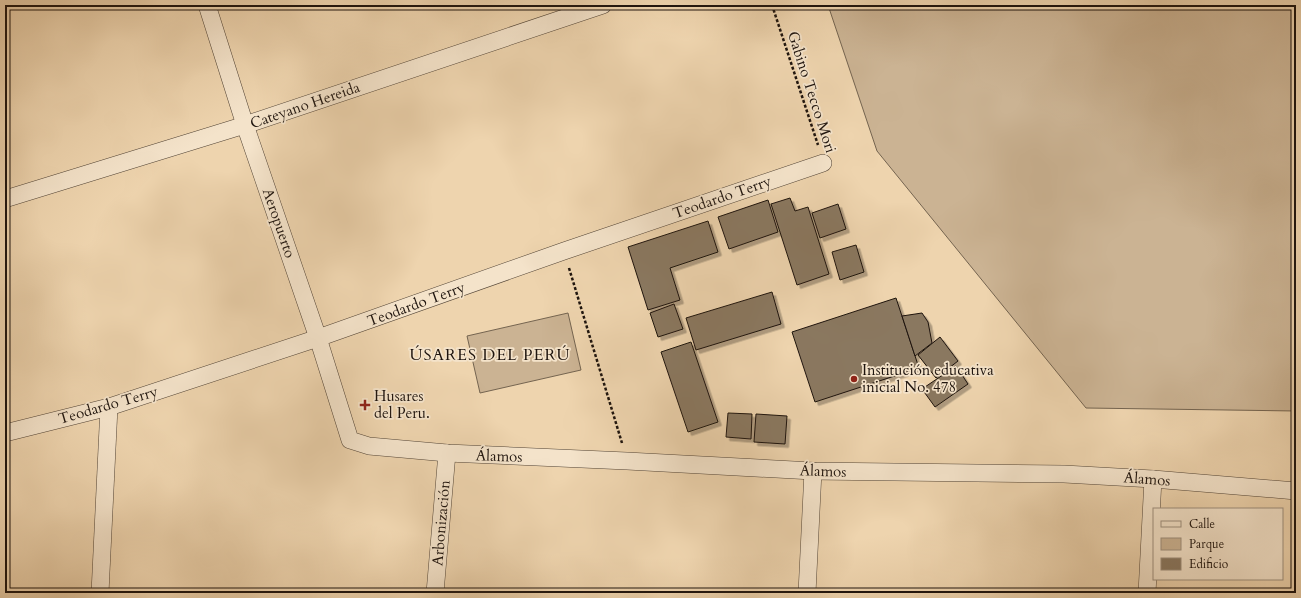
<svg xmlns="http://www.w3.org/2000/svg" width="1301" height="598" font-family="Cardo,serif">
  <defs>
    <filter id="shadow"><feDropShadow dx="3.5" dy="3.5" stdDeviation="0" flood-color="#0004"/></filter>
  </defs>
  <rect width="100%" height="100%" fill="#eed4ae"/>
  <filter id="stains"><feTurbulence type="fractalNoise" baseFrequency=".005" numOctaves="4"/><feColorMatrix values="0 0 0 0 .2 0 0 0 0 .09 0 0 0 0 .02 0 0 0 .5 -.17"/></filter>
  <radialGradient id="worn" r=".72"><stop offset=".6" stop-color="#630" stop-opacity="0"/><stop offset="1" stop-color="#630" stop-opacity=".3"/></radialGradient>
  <!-- green -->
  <g fill="#cbb393" stroke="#746450">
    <path d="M828 5H1296V411L1086 408 877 151Z"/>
    <path d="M568 313 581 370 480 393 467 336Z"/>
  </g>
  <!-- building -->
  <g fill="#8a7861" stroke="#1e140e" filter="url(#shadow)">
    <path d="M790 198 795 211 808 207 829 274 797 285 771 204Z"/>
    <path d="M768 200 778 232 729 249 718 217Z"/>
    <path d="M838 204 846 229 820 238 812 213Z"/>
    <path d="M708 221 718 252 670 268 680 300 648 310 628 247Z"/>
    <path d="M856 245 864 272 840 280 832 252Z"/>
    <path d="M772 292 781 324 696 350 686 318Z"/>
    <path d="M896 298 919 368 815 402 792 332Z"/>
    <path d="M674 304 683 329 658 337 650 313Z"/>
    <path d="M922 313 928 322 932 343 915 356 902 316Z"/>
    <path d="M940 337 958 361 936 378 918 355Z"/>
    <path d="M691 342 718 422 688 432 661 352Z"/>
    <path d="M956 366 968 384 935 407 922 389Z"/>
    <path d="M728 413 752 414 751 439 726 437Z"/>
    <path d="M756 414 787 416 785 444 754 442Z"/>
  </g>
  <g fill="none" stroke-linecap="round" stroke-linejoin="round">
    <defs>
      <g id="street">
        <path d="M207 5 245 125 318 338 350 440 369 446 447 453 627 461 813 471 1064 474 1153 479 1296 491"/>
        <path d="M5 199 245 125 603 5"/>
        <path d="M5 433 109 407 318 338 564 251 823 163"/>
        <path d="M100 593 109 407"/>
        <path d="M435 593 447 453"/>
        <path d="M807 593 813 471"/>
        <path d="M1147 593 1153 479"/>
      </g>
    </defs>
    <!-- street casing -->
    <use href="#street" stroke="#524436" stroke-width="18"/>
    <!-- path -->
    <g stroke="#1e140e" stroke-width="2.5" stroke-dasharray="3 2" stroke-linecap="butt">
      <path d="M772 5 818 145"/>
      <path d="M569 268 622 443"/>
    </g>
    <!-- street -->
    <use href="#street" stroke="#f4e3ca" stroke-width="17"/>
  </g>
  <!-- markers -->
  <g fill="#8f2418" stroke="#f4e3ca" stroke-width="1.5">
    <circle cx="854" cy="379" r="4"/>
    <path d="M363 399h4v4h4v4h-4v4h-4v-4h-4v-4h4z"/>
  </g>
  <g text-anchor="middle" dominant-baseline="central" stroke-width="3.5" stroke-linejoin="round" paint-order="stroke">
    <!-- street labels -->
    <g font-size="15" fill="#1e140e" stroke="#f4e3ca">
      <text transform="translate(812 92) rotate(72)">Gabino Tecco Mori</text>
      <text transform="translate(305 105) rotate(-19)">Cateyano Hereida</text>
      <text transform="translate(722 197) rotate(-19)">Teodardo Terry</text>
      <text transform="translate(279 223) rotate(71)">Aeropuerto</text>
      <text transform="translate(416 304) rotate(-20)">Teodardo Terry</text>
      <text transform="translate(108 405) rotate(-16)">Teodardo Terry</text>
      <text transform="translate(499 456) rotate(2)">Álamos</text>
      <text transform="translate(823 471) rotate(2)">Álamos</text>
      <text transform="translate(1147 479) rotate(4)">Álamos</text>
      <text transform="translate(441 523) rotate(-85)">Arbonización</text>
    </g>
    <!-- poi labels -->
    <g font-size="15" fill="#1e140e" stroke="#f4e3ca" text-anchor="start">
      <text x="862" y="370">Institución educativa<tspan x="862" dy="17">inicial No. 478</tspan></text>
      <text x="374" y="396">Husares<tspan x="374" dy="17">del Peru.</tspan></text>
    </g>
    <!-- neighbourhood labels -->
    <g font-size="16" letter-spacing="1" fill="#1e140e" stroke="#f4e3ca">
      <text x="490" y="355">ÚSARES DEL PERÚ</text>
    </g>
  </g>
  <!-- margin -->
  <rect width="1301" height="598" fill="none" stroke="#eed4ae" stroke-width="20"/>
  <rect x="6" y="6" width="1289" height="586" fill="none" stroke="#1e140e" stroke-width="2"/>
  <rect x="10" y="10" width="1281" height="578" fill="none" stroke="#1e140e"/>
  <!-- legend -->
  <rect x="1153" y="508" width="130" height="72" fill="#f4e3ca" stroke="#9e907f"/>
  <rect x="1161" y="521" width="20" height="6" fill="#f4e3ca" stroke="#9e907f"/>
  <text x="1189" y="528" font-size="12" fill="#1e140e">Calle</text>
  <rect x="1161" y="538" width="20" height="12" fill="#cbb393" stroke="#9e907f"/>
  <text x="1189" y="548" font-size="12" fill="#1e140e">Parque</text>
  <rect x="1161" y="558" width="20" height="12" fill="#8a7861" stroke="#9e907f"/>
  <text x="1189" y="568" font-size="12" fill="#1e140e">Edificio</text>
  <rect width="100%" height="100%" filter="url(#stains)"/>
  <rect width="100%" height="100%" fill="url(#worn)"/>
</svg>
